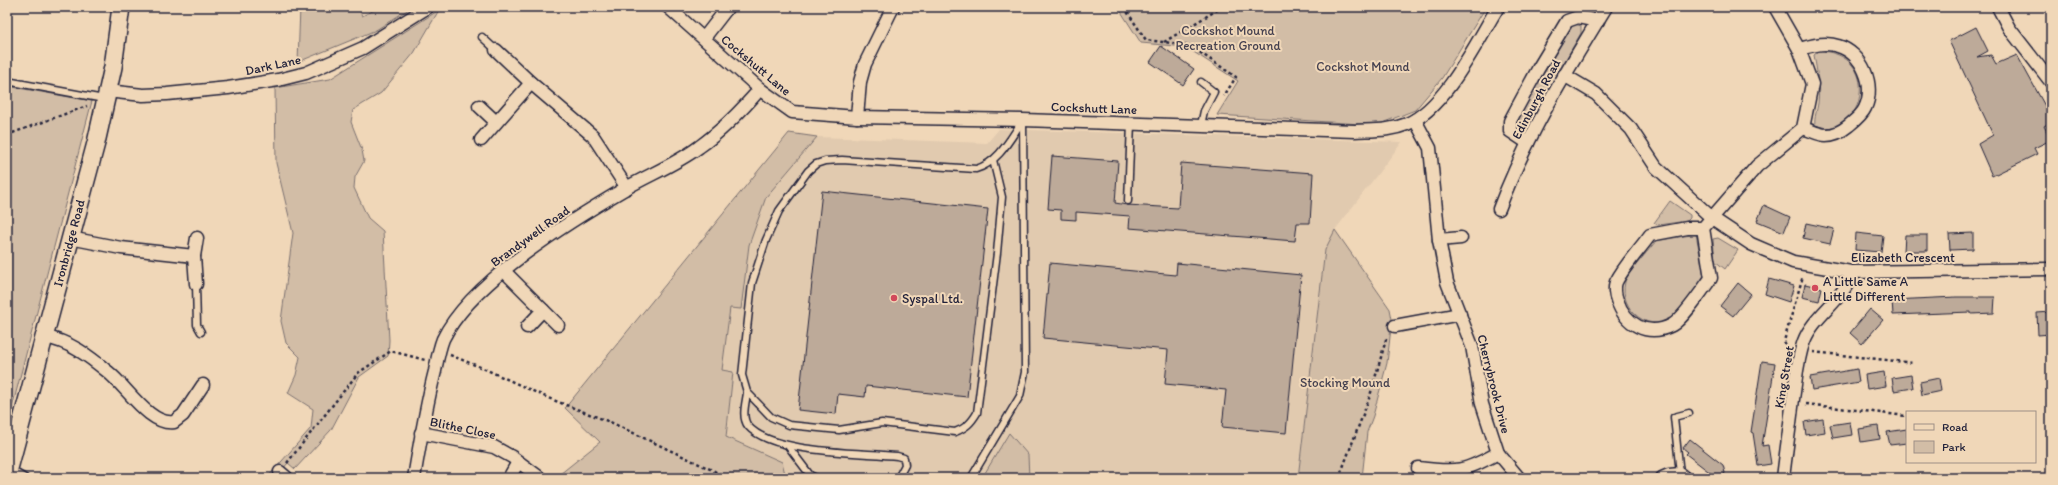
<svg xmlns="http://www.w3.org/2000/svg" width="2058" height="485" font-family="Itim,sans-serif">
  <rect width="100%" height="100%" fill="#f0d7b8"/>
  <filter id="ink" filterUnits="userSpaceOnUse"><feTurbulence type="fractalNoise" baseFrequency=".025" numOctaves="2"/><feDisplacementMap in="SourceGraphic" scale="8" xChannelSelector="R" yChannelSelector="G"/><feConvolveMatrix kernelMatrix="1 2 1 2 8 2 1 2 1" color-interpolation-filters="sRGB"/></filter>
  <g filter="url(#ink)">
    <!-- built -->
    <path fill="#e1caaf" d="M999 129 1402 142 1335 230 1325 250 1298 478H1029L1028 455 1009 433 982 478H786L782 462 726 437 733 372 722 370 730 308H741L749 245 766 197 817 137 987 143Z"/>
    <!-- green -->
    <g fill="#d2bda6" stroke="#7a7070">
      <path d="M300 7H358L362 16 381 7H412L376 30 298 62Z"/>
      <path d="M1118 7H1486L1442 78 1415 110 1377 125 1217 115 1238 81 1186 47 1141 43Z"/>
      <path d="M439 10 414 53 381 93 353 110 351 122 362 150 364 161 355 177 354 188 368 218 383 231 389 340 388 356 359 377 331 430 295 469 288 463 275 478H267L311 428 313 409 288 393 296 375 300 357 286 343 281 321 293 233 276 163 275 88 330 79Z"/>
      <path d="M1575 24 1581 26V33L1528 125 1522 128 1518 125 1519 116 1569 29Z"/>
      <path d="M1819 51C1885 53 1863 144 1815 125 1814 117 1817 111 1818 103 1820 87 1817 71 1814 55Z"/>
      <path d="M7 86 92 101 7 427Z"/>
      <path d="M789 133 817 137 766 197 749 245 741 309 730 308 722 370 733 372 726 437 782 462 786 478H555L600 442 565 408Z"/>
      <path d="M1670 201 1690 215V218L1687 221 1658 225 1654 223Z"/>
      <path d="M1335 230 1390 309 1392 319 1387 363 1373 416 1367 432 1362 478H1298L1325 250Z"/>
      <path d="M1696 234 1704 276C1696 288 1685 307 1675 316 1651 336 1618 310 1625 282 1626 275 1650 249 1656 241Z"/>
      <path d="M1718 238 1738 250 1725 269 1715 261 1713 239Z"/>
      <path d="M1009 433 1028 455 1029 478H982Z"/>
    </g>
    <!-- building -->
    <g fill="#bdaa99" stroke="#22223b">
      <path d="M1976 27 1988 51 1977 57 1991 55 1996 64 2017 55 2051 117V122L2044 126 2051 140 2034 148 2037 154 1992 176 1978 144 1993 135 1949 41Z"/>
      <path d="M1161 46 1194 69 1183 85 1150 62Z"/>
      <path d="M1052 156 1118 161 1115 203 1127 205 1178 208 1181 163 1313 173 1310 223H1297L1295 241 1129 228 1130 216 1076 212V220L1061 219V210L1048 209Z"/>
      <path d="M822 191 988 209 967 397 866 386 865 397 838 394 836 414 798 410Z"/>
      <path d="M1764 205 1790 217 1784 232 1757 221Z"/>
      <path d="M1806 223 1834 229 1830 244 1803 238Z"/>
      <path d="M1856 233 1883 236 1881 252 1855 250Z"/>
      <path d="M1973 233V249L1950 250 1949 234Z"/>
      <path d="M1905 235H1927V251H1904Z"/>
      <path d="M1050 263 1176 275 1177 263 1301 275 1286 433 1222 427 1226 390 1165 384 1168 350 1043 338Z"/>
      <path d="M1769 279 1794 286 1789 302 1765 294Z"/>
      <path d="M1738 283 1751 294 1733 316 1720 306Z"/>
      <path d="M1805 284 1822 288 1819 301 1802 297Z"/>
      <path d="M1956 297H1995L1994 313 1971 314V312L1893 315 1892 300Z"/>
      <path d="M1870 309 1883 320 1862 344 1850 333Z"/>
      <path d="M2051 312V334L2038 335 2037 313Z"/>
      <path d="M1762 361 1775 363 1762 446 1768 445 1771 464 1758 466 1753 433 1751 432Z"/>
      <path d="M1857 369 1859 382 1812 390 1810 377Z"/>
      <path d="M1884 372 1886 386 1867 389 1865 375Z"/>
      <path d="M1911 375 1913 388 1894 391 1892 378Z"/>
      <path d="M1939 378 1941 391 1922 395 1920 382Z"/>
      <path d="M1823 419 1825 432 1806 435 1804 422Z"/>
      <path d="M1850 422 1852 435 1833 438 1830 425Z"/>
      <path d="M1878 426 1880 439 1861 442 1859 429Z"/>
      <path d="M1907 429V443L1890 445 1887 432Z"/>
      <path d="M1690 439 1723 465 1725 473 1722 478H1717L1686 454 1688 452 1683 448Z"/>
    </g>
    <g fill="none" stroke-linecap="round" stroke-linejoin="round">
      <defs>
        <g id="service">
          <path d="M482 37 496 50"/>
          <path d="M7 81 104 99"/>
          <path d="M1201 82 1214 92 1204 111 1201 125"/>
          <path d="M993 160 1002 197 997 253 977 413C971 423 966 428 955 432L882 423 839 430 789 425 771 417 747 392 742 375 752 283 766 240 779 211 808 171 816 164 825 161 842 160 976 169C999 162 1010 139 1023 120"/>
          <path d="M1128 201 1131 123"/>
          <path d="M196 284 197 325 201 332"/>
          <path d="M747 393C746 402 741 417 748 426 772 454 861 452 897 456L904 458 905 465 898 478"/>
          <path d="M788 446 810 475 816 478"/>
          <path d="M11 470 25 478"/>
          <path d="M1680 474 1674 417 1689 413"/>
          <path d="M971 478 1020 396 1025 372 1023 120"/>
        </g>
        <g id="minor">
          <path d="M668 7 760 89 792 112 857 117 1023 120 1355 131C1373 130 1390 131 1407 124 1446 107 1476 43 1498 7"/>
          <path d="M1998 7 2009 28 2051 82"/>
          <path d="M704 38 728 7"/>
          <path d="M1799 49C1811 46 1825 41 1838 46 1862 53 1876 85 1865 108 1862 115 1854 121 1848 126 1842 131 1835 135 1826 135 1819 135 1810 130 1803 128"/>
          <path d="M496 50 531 83 593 136 627 188"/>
          <path d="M1564 75 1596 94 1631 129 1656 167 1712 218 1751 244 1793 262 1851 272 2051 269"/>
          <path d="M107 91 143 95 167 94 228 88 278 80 306 73 363 48 428 7"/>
          <path d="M479 106 496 122"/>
          <path d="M857 117 860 82 865 64 893 7"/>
          <path d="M1415 120 1430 148 1439 240 1447 282 1472 346 1482 404 1498 453 1519 478"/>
          <path d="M481 140 531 83"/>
          <path d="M1528 143 1510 131V121L1538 69 1567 21 1578 17 1598 21"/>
          <path d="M1499 209C1526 137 1566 72 1606 7"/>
          <path d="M1703 228H1687L1650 235C1640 249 1624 266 1616 282 1614 287 1615 295 1617 300 1625 324 1647 338 1672 325 1683 319 1703 289 1711 278L1703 228 1757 166 1803 128 1812 84 1799 49 1775 7"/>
          <path d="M70 238 121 248 194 256"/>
          <path d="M1439 240 1461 238"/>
          <path d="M503 270 558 325"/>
          <path d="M196 284 194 256 197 238"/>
          <path d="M1395 326 1460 314"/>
          <path d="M527 327 543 310"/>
          <path d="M45 337C69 341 89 356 108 372 127 387 150 426 174 422L183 415 203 385"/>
          <path d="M421 433 494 447 512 457 539 477"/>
          <path d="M1418 468C1457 473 1464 472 1498 453"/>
          <path d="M280 472 287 478"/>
          <path d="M414 478C420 442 426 406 435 371 437 361 439 349 443 339 471 281 573 219 628 187 651 174 678 163 699 147 723 130 742 110 760 89"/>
          <path d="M509 478 518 462"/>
          <path d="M1662 478 1669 475 1680 474 1685 478"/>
          <path d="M1783 478C1786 452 1790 425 1793 399 1796 380 1797 360 1804 341 1814 314 1848 297 1851 272"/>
        </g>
        <path id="secondary" d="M7 476 96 143 113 67 121 7"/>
      </defs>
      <!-- service casing -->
      <use href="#service" stroke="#22223b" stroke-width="9"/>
      <!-- minor casing -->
      <use href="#minor" stroke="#22223b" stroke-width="15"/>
      <!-- secondary casing -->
      <use href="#secondary" stroke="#22223b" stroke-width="20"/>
      <!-- path -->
      <g stroke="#22223b" stroke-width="2.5" stroke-dasharray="3 3" stroke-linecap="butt">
        <path d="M1124 7 1146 40 1189 45 1236 77 1224 96"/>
        <path d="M1164 42 1222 7"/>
        <path d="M7 135 87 106"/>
        <path d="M1788 350 1784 341 1803 276"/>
        <path d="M1813 352 1914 363"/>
        <path d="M450 355 485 369 548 398 610 422 729 478"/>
        <path d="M1806 404 1906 416"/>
        <path d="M287 463 358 373 391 351 425 360"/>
        <path d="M1339 478 1370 396 1387 336"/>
      </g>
      <!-- service -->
      <use href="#service" stroke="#f0d7b8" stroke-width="6"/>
      <!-- minor -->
      <use href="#minor" stroke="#f0d7b8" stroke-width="12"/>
      <!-- secondary -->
      <use href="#secondary" stroke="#f0d7b8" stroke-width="17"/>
    </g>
  </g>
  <!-- markers -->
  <g fill="#d1495b" stroke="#f0d7b8" stroke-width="1.5">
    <circle cx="1815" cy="288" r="4"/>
    <circle cx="894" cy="298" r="4"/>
  </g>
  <g text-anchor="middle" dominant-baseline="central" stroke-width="4" stroke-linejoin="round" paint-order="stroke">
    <!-- park labels -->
    <g font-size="13" fill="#454150" stroke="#f0d7b8">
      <text x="1228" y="30">Cockshot Mound<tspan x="1228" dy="15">Recreation Ground</tspan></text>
      <text x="1363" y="66">Cockshot Mound</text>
      <text x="1345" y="382">Stocking Mound</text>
    </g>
    <!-- street labels -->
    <g font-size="13" fill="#22223b" stroke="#f0d7b8">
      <text transform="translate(273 65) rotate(-12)">Dark Lane</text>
      <text transform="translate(756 65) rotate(40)">Cockshutt Lane</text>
      <text transform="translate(1536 99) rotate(-62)">Edinburgh Road</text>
      <text transform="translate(1094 108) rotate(2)">Cockshutt Lane</text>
      <text transform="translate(530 236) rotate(-36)">Brandywell Road</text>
      <text transform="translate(69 243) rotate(-75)">Ironbridge Road</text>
      <text x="1903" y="257">Elizabeth Crescent</text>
      <text transform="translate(1784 377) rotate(-80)">King Street</text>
      <text transform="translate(1494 384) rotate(76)">Cherrybrook Drive</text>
      <text transform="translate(463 428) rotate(12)">Blithe Close</text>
    </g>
    <!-- poi labels -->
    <g font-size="13" fill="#22223b" stroke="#f0d7b8" text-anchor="start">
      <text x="1823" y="281">A Little Same A<tspan x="1823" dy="15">Little Different</tspan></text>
      <text x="902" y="298">Syspal Ltd.</text>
    </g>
  </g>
  <!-- margin -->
  <rect width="2058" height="485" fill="none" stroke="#f0d7b8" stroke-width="24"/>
  <rect x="12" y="12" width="2034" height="461" fill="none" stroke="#22223b" stroke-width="1.5" filter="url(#ink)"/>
  <!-- legend -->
  <rect x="1906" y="411" width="130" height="52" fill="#f0d7b8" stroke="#9e8f86"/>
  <rect x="1914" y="424" width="20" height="6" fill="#f0d7b8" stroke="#9e8f86"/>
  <text x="1942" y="431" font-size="12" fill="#22223b">Road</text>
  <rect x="1914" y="441" width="20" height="12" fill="#d2bda6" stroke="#9e8f86"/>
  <text x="1942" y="451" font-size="12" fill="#22223b">Park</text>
</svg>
